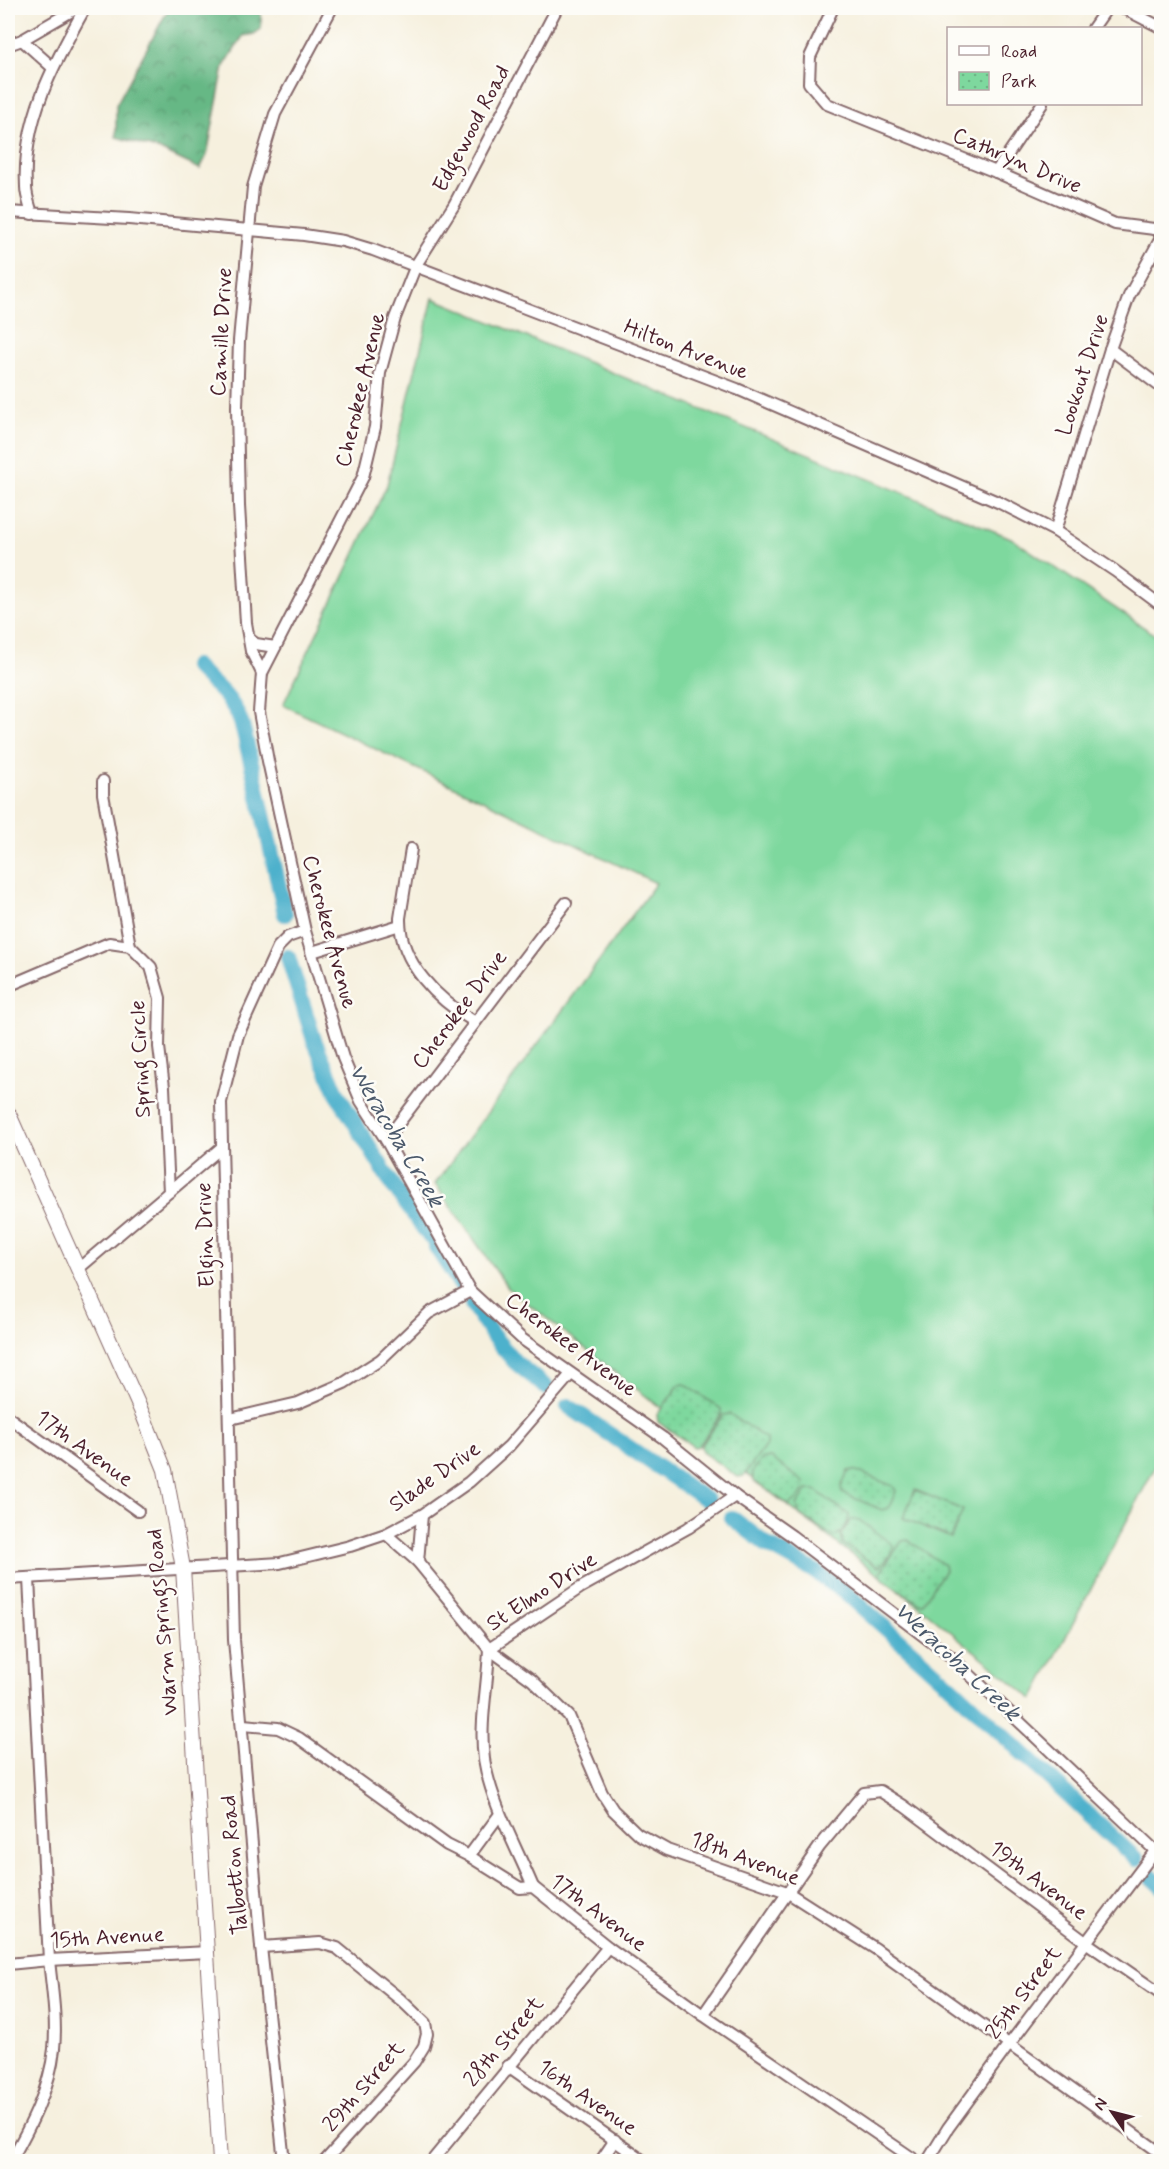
<svg xmlns="http://www.w3.org/2000/svg" width="1169" height="2169" font-family="Mynerve,sans-serif">
  <defs>
    <pattern id="forest-crowns" width="20" height="18" patternUnits="userSpaceOnUse" patternTransform="scale(1.5)"><rect width="20" height="18" fill="#66b885"/><path d="M2 6a3 3 0 1 1 6 0M12 15a3 3 0 1 1 6 0" fill="none" stroke="#56956d"/></pattern>
    <pattern id="park-dots" width="8" height="8" patternUnits="userSpaceOnUse" patternTransform="scale(1.5)"><rect width="8" height="8" fill="#7ed89e"/><path d="M2 2h.1M6 6h.1" fill="none" stroke="#6eb988" stroke-width="1.8" stroke-linecap="round"/></pattern>
  </defs>
  <rect width="100%" height="100%" fill="#fdfcf7"/>
  <filter id="ink" filterUnits="userSpaceOnUse"><feTurbulence type="fractalNoise" baseFrequency=".0167" numOctaves="2"/><feDisplacementMap in="SourceGraphic" scale="12" xChannelSelector="R" yChannelSelector="G"/><feConvolveMatrix kernelMatrix="1 2 1 2 8 2 1 2 1" color-interpolation-filters="sRGB"/></filter>
  <filter id="wash" filterUnits="userSpaceOnUse"><feTurbulence type="fractalNoise" baseFrequency=".008" numOctaves="4" result="noise"/><feDisplacementMap in="SourceGraphic" scale="24" xChannelSelector="R" yChannelSelector="G"/><feGaussianBlur stdDeviation="1.35" result="paint"/><feColorMatrix in="noise" values="0 0 0 0 0 0 0 0 0 0 0 0 0 0 0 0 0 1.4 0 .05"/><feComposite in="paint" operator="in"/></filter>
  <g filter="url(#wash)">
    <rect width="100%" height="100%" fill="#f6f0de"/>
    <!-- grass -->
    <path fill="#7ed89e" stroke="#647c64" stroke-width="1.5" d="M433 298 1011 538 1161 639V1456L1033 1699 923 1609 698 1437 508 1288 435 1184 656 883 283 705 387 485Z"/>
    <!-- forest -->
    <path fill="url(#forest-crowns)" stroke="#586c58" stroke-width="1.5" d="M169 8H261V29L254 34 243 36 224 66 207 155 200 169 160 150 116 137V105Z"/>
    <!-- park -->
    <g fill="url(#park-dots)" stroke="#647c64" stroke-width="1.5">
      <path d="M685 1384 721 1409V1414L699 1446 694 1447 658 1422 657 1415 679 1385Z"/>
      <path d="M730 1414 766 1439V1445L744 1476 738 1477 702 1452 701 1446 723 1415Z"/>
      <path d="M763 1458H771L805 1483C804 1492 797 1500 789 1505L754 1481 752 1472Z"/>
      <path d="M854 1470 893 1486 896 1491 889 1508 882 1510 842 1493 841 1487 848 1471Z"/>
      <path d="M807 1490H815L849 1515C848 1525 842 1533 834 1537L799 1514 797 1505Z"/>
      <path d="M915 1490 963 1510 951 1538 903 1518Z"/>
      <path d="M851 1520H859L893 1545C892 1554 886 1562 878 1567L843 1544 841 1534Z"/>
      <path d="M908 1540 944 1565 945 1570 923 1603H919L882 1578 880 1572 902 1541Z"/>
    </g>
    <g fill="none" stroke-linecap="round" stroke-linejoin="round">
      <!-- river -->
      <g stroke="#4db1cc" stroke-width="16">
        <path d="M195 666C207 680 224 690 233 706 244 722 246 744 251 762 263 813 274 864 285 914"/>
        <path d="M288 957 314 1040 339 1097 392 1184 430 1237"/>
        <path d="M436 1247 461 1285"/>
        <path d="M472 1304 493 1336 515 1362 547 1388"/>
        <path d="M568 1406 708 1501"/>
        <path d="M732 1518 767 1545 811 1569 845 1592 956 1691 1136 1859"/>
        <path d="M1149 1874 1162 1886"/>
      </g>
    </g>
  </g>
  <g filter="url(#ink)">
    <g fill="none" stroke-linecap="round" stroke-linejoin="round">
      <defs>
        <g id="minor">
          <path d="M557 8 454 205 416 265 395 318 380 373 375 427 363 477 262 673 259 712 268 761 305 931 343 1058 361 1101 386 1140 470 1291 522 1339 663 1438 735 1496 792 1536 950 1656 1162 1857"/>
          <path d="M833 8 810 57 809 83 827 104 996 172 1115 224 1162 230"/>
          <path d="M1123 8 1162 28"/>
          <path d="M1093 28 1107 8"/>
          <path d="M22 40 52 67"/>
          <path d="M8 45 22 40 77 8"/>
          <path d="M996 172 1042 104"/>
          <path d="M8 212 129 219 304 235 343 241 373 250 737 389 1000 503 1055 531 1115 571 1162 606"/>
          <path d="M32 214C30 206 26 196 26 187 22 121 54 63 85 8"/>
          <path d="M1110 349 1162 388"/>
          <path d="M1055 531 1110 349 1129 296 1162 236"/>
          <path d="M249 639 256 644 275 647"/>
          <path d="M262 673 251 651 246 623 239 506 237 407 239 341 253 187 275 114 332 8"/>
          <path d="M103 781V794L130 946"/>
          <path d="M411 849 400 918C399 963 439 1001 475 1022"/>
          <path d="M312 952 400 925"/>
          <path d="M8 986 109 943 130 946 151 967 160 998 159 1047 164 1087 169 1192 78 1269"/>
          <path d="M386 1140 566 903"/>
          <path d="M169 1192 222 1147"/>
          <path d="M8 1417 138 1511"/>
          <path d="M230 1419 298 1403 344 1383 380 1360 429 1313 470 1291"/>
          <path d="M386 1534 418 1562 489 1649 532 1680 569 1716 602 1793 613 1810 638 1834 667 1850 787 1892 876 1949 1162 2154"/>
          <path d="M418 1562 422 1515"/>
          <path d="M8 1579 280 1563 350 1546 386 1534 422 1515 469 1482 509 1446 571 1374"/>
          <path d="M243 1725 278 1728 299 1738 447 1845 469 1856 520 1888 533 1887 608 1947 703 2015 918 2162"/>
          <path d="M469 1856 500 1814"/>
          <path d="M533 1887C516 1846 491 1803 484 1759 479 1723 488 1685 489 1649L580 1588 688 1528 735 1496"/>
          <path d="M261 1947 320 1943 337 1948 401 2000 425 2023 427 2034 424 2046 414 2062 324 2162"/>
          <path d="M8 1964 49 1960 208 1952"/>
          <path d="M703 2015 820 1846 864 1793 880 1791 904 1806 1087 1943 1162 1995"/>
          <path d="M508 2066 645 2162"/>
          <path d="M10 2162C30 2127 50 2089 54 2049 57 2020 52 1989 49 1960L29 1579"/>
          <path d="M284 2162 261 1947 234 1640 221 1102 238 1035 278 947 288 937 305 931"/>
          <path d="M431 2162 608 1947"/>
          <path d="M600 2162 615 2140"/>
          <path d="M927 2162 948 2128 1008 2046 1155 1851"/>
        </g>
        <path id="major" d="M8 1112 143 1415 165 1470 183 1568 220 2162"/>
      </defs>
      <!-- minor casing -->
      <use href="#minor" stroke="#86686a" stroke-width="14"/>
      <!-- major casing -->
      <use href="#major" stroke="#86686a" stroke-width="16"/>
      <!-- minor -->
      <use href="#minor" stroke="#fff" stroke-width="10"/>
      <!-- major -->
      <use href="#major" stroke="#fff" stroke-width="14"/>
    </g>
  </g>
  <g text-anchor="middle" dominant-baseline="central" stroke-width="5" stroke-linejoin="round" paint-order="stroke">
    <!-- street labels -->
    <g font-size="22" fill="#4a1f2b" stroke="#fdfcf7">
      <text transform="translate(472 129) rotate(-62)">Edgewood Road</text>
      <text transform="translate(1017 161) rotate(23)">Cathryn Drive</text>
      <text transform="translate(222 332) rotate(-87)">Camille Drive</text>
      <text transform="translate(686 350) rotate(21)">Hilton Avenue</text>
      <text transform="translate(1083 375) rotate(-72)">Lookout Drive</text>
      <text transform="translate(361 390) rotate(-77)">Cherokee Avenue</text>
      <text transform="translate(329 932) rotate(75)">Cherokee Avenue</text>
      <text transform="translate(460 1010) rotate(-53)">Cherokee Drive</text>
      <text transform="translate(141 1059) rotate(-93)">Spring Circle</text>
      <text transform="translate(206 1235) rotate(-92)">Elgin Drive</text>
      <text transform="translate(571 1345) rotate(37)">Cherokee Avenue</text>
      <text transform="translate(84 1449) rotate(36)">17th Avenue</text>
      <text transform="translate(435 1477) rotate(-35)">Slade Drive</text>
      <text transform="translate(542 1592) rotate(-33)">St Elmo Drive</text>
      <text transform="translate(163 1622) rotate(-95)">Warm Springs Road</text>
      <text transform="translate(745 1859) rotate(21)">18th Avenue</text>
      <text transform="translate(235 1865) rotate(-95)">Talbotton Road</text>
      <text transform="translate(1038 1881) rotate(37)">19th Avenue</text>
      <text transform="translate(598 1913) rotate(37)">17th Avenue</text>
      <text transform="translate(107 1938) rotate(-3)">15th Avenue</text>
      <text transform="translate(1024 1993) rotate(-53)">25th Street</text>
      <text transform="translate(504 2042) rotate(-50)">28th Street</text>
      <text transform="translate(364 2087) rotate(-49)">29th Street</text>
      <text transform="translate(587 2098) rotate(35)">16th Avenue</text>
    </g>
    <!-- water labels -->
    <g font-size="24" font-style="italic" fill="#4b596b" stroke="#fdfcf7">
      <text transform="translate(396 1136) rotate(59)">Weracoba Creek</text>
      <text transform="translate(957 1662) rotate(43)">Weracoba Creek</text>
    </g>
  </g>
  <!-- margin -->
  <rect width="1169" height="2169" fill="none" stroke="#fdfcf7" stroke-width="30"/>
  <!-- legend -->
  <rect x="947" y="27" width="195" height="78" fill="#fdfcf7" stroke="#b5a4a5" stroke-width="1.5"/>
  <rect x="959" y="46" width="30" height="9" fill="#ffffff" stroke="#b5a4a5" stroke-width="1.5"/>
  <text x="1001" y="57" font-size="18" fill="#4a1f2b">Road</text>
  <rect x="959" y="72" width="30" height="18" fill="url(#park-dots)" stroke="#b5a4a5" stroke-width="1.5"/>
  <text x="1001" y="87" font-size="18" fill="#4a1f2b">Park</text>
  <!-- north arrow -->
  <g transform="translate(1112 2112) rotate(305)" stroke="#fdfcf7" stroke-width="4.5" paint-order="stroke">
  <path d="M0-4.5L10 22L0 15L-10 22Z" fill="#4a1f2b"/>
  <text y="-9" font-size="16" font-weight="bold" text-anchor="middle" fill="#4a1f2b">N</text>
  </g>
</svg>
